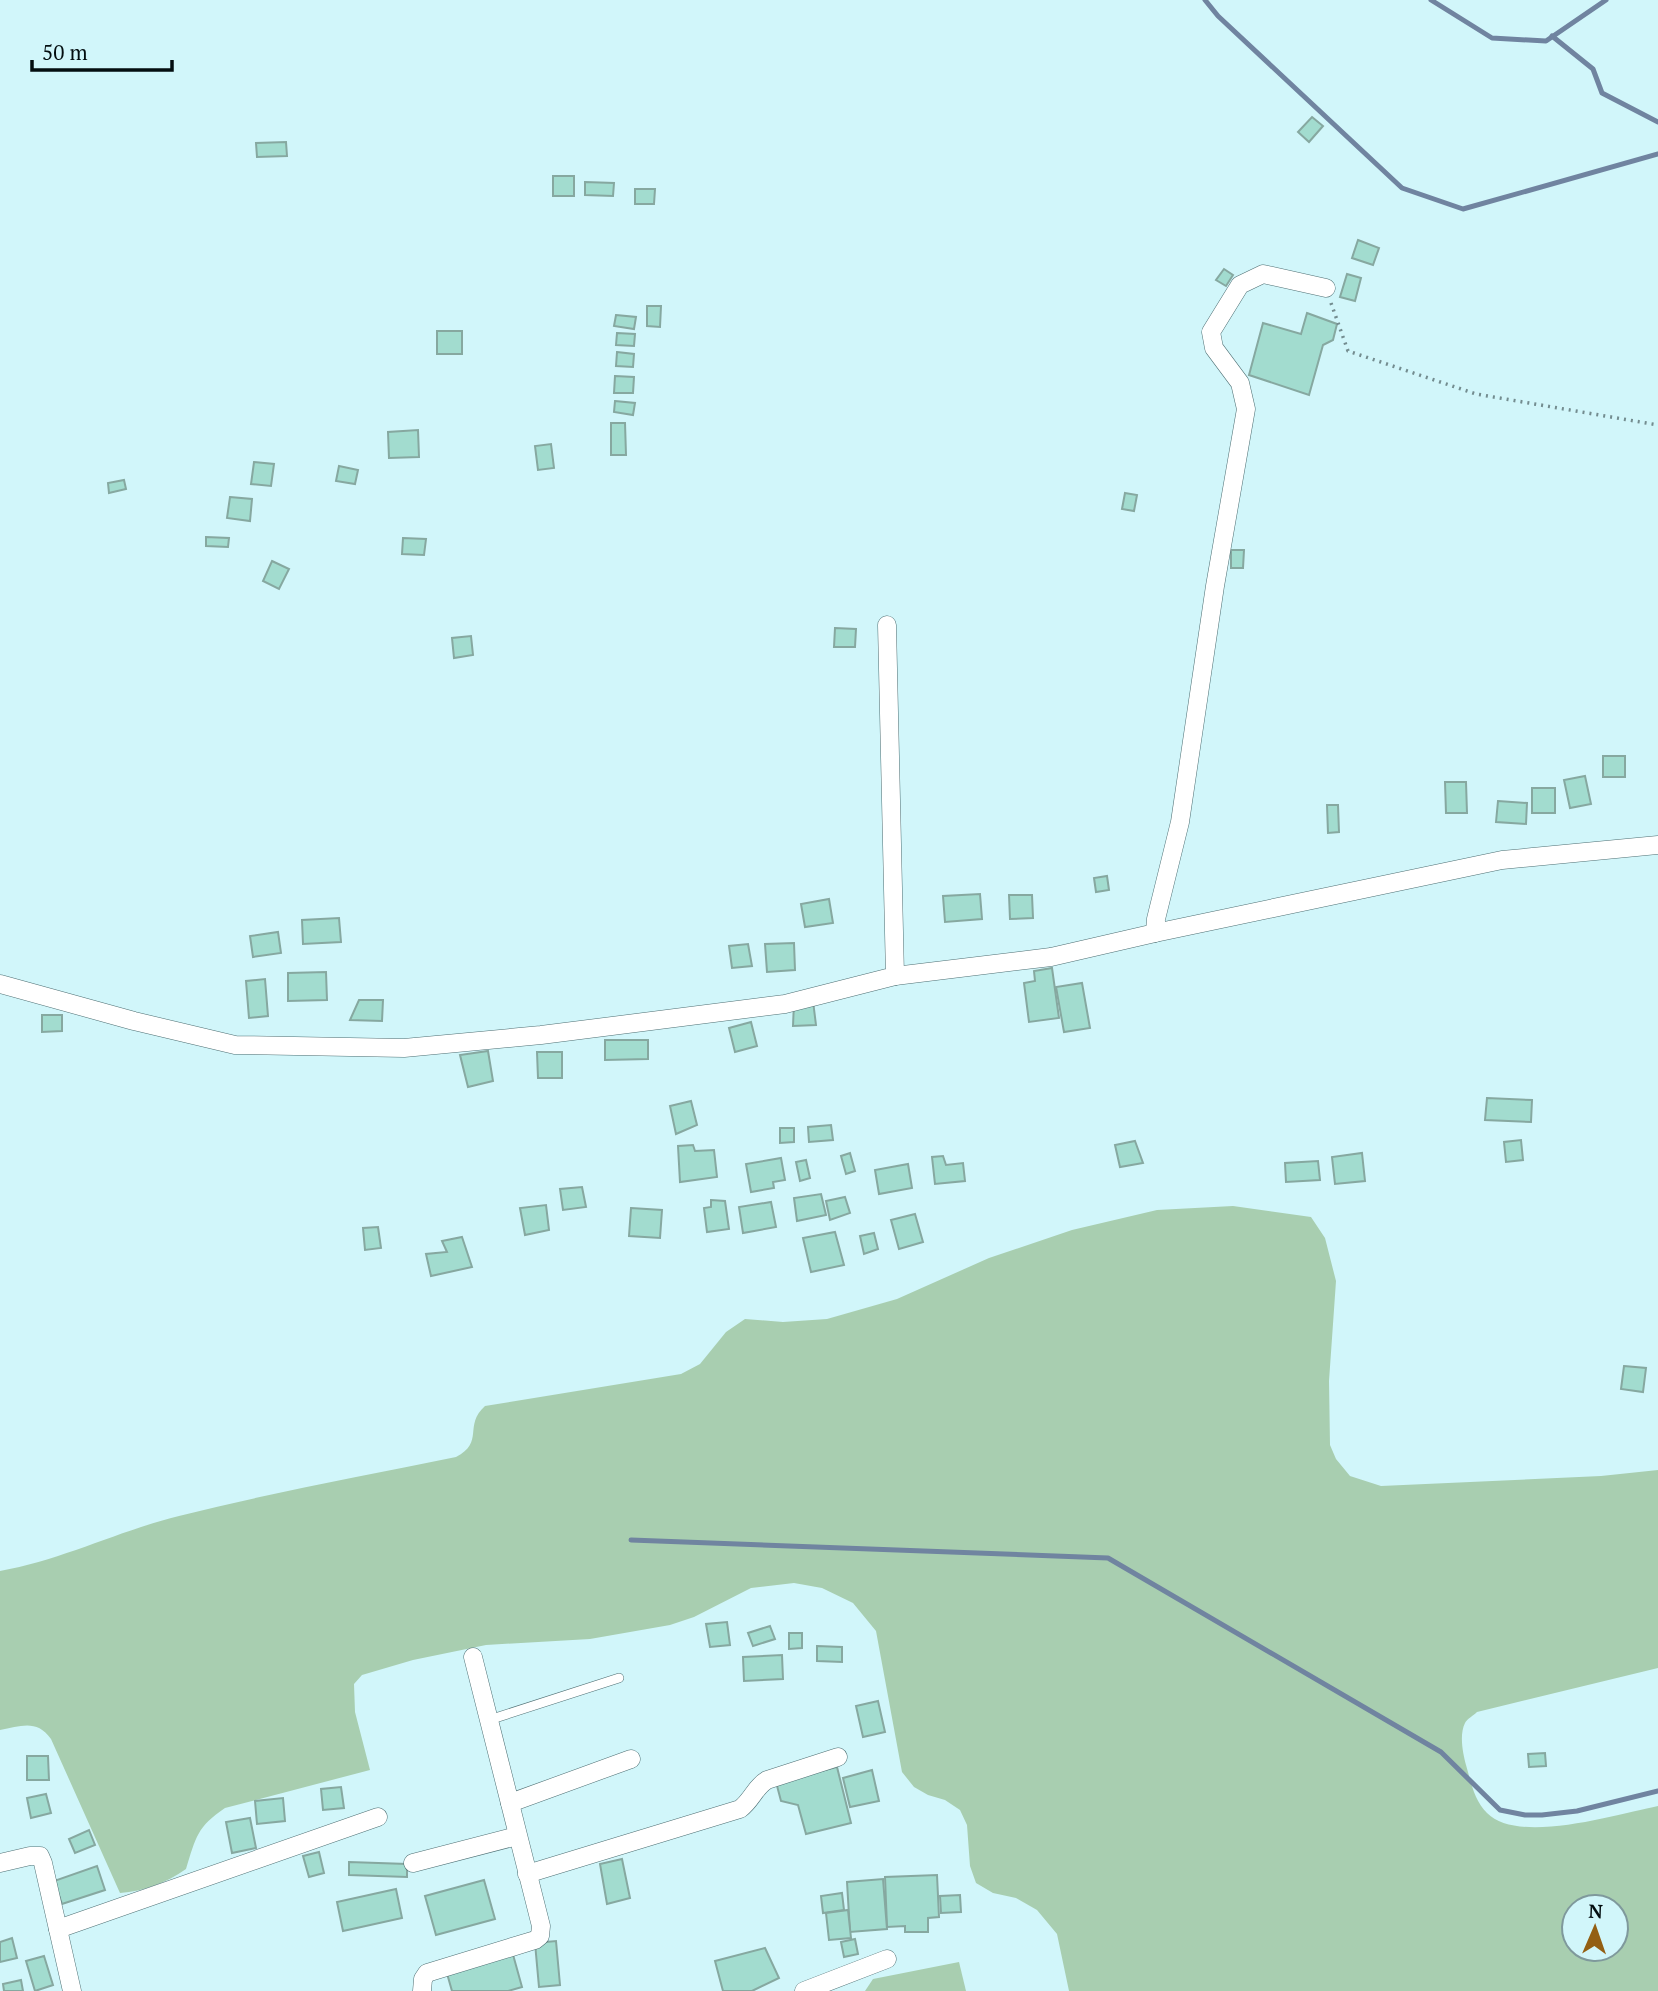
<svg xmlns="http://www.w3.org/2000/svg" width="1658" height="1991" font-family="'PT Serif',serif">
  <rect width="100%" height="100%" fill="#d1f6fa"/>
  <!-- green -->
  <g fill="#a8ceb0" fill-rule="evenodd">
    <path d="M1233 1206 1311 1217 1325 1238 1336 1281 1329 1381 1330 1445 1336 1459 1350 1476 1381 1486 1601 1476 1658 1470V1668L1477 1712C1474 1715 1467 1719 1465 1723 1459 1735 1463 1754 1466 1765 1471 1782 1474 1800 1487 1813 1518 1845 1618 1814 1658 1806V1991H1069L1057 1934 1037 1910 1016 1898 993 1893 976 1883 970 1866 967 1825 960 1810 945 1800 928 1795 914 1787 902 1772 876 1631 853 1603 822 1588 794 1583 751 1588 694 1617 670 1625 590 1639 486 1645 413 1660 362 1675 354 1684 355 1712 370 1770 225 1808C197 1827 196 1837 186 1869 166 1883 144 1891 120 1893L51 1739C37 1719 21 1726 0 1730V1571C62 1560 118 1531 179 1516 270 1493 363 1476 456 1457 485 1442 463 1426 485 1406L681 1374 700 1364 726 1332 745 1319 783 1322 827 1319 897 1299 989 1258 1072 1230 1157 1210ZM1616 1907V1949H1574V1907Z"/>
    <path d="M959 1962 966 1991H865L873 1979Z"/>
  </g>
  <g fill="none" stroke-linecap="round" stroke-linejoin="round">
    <!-- stream -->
    <g stroke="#7084a0" stroke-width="5">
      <path d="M1205 0 1218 16 1402 188 1463 209 1658 154"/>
      <path d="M1431 0 1492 38 1546 41 1606 0"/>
      <path d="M1552 36 1593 69 1602 93 1658 122"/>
      <path d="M631 1540 1108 1558 1441 1752 1500 1810 1525 1815H1542L1577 1811 1658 1791"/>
    </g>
  </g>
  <!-- building -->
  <g fill="#a2dccf" stroke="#86a8a0" stroke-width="2">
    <path d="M1312 117 1323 126 1309 142 1298 132Z"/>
    <path d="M286 142 287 156 257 157 256 143Z"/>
    <rect x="553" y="176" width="21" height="20"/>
    <path d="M585 182 614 183 613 196 585 195Z"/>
    <path d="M635 189H655L654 204H635Z"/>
    <path d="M1358 240 1379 248 1373 265 1352 258Z"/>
    <path d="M1224 269 1233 275 1226 286 1216 280Z"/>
    <path d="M1347 274 1361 278 1355 301 1340 297Z"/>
    <path d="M647 306H661L660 327 647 326Z"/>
    <path d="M1307 313 1337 324 1333 340 1323 345 1309 395 1249 375 1263 323 1301 334Z"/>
    <path d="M616 315 636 317 634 329 614 326Z"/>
    <rect x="437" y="331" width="25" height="23"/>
    <path d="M617 333 635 334 634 346 616 345Z"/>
    <path d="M617 352 634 354 633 367 616 366Z"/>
    <path d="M615 376 634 377 633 393H614Z"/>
    <path d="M615 401 635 403 633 415 614 412Z"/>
    <path d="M611 423H625L626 455H611Z"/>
    <path d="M418 430 419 457 389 458 388 432Z"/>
    <path d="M551 444 554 468 538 470 535 446Z"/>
    <path d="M254 462 274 464 271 486 251 484Z"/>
    <path d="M339 466 358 470 355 484 336 481Z"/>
    <path d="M124 480 126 489 109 493 108 483Z"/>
    <path d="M1125 493 1137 495 1134 511 1122 509Z"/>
    <path d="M230 497 252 499 250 521 227 518Z"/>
    <path d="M206 537 229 538 228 547 206 546Z"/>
    <path d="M403 538 426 539 424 555 402 554Z"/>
    <path d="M1231 550H1244L1243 568H1231Z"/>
    <path d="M272 561 289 569 279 589 263 581Z"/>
    <path d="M835 628 856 629 855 647H834Z"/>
    <path d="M471 636 473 655 454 658 452 638Z"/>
    <rect x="1603" y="756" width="22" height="21"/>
    <path d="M1585 776 1591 804 1570 808 1564 780Z"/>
    <path d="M1445 782H1466L1467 813H1446Z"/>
    <rect x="1532" y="788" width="23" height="25"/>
    <path d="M1498 801 1527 803 1526 824 1496 822Z"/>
    <path d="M1327 805H1338L1339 832 1328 833Z"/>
    <path d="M1107 876 1109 890 1096 892 1094 878Z"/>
    <path d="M980 894 982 919 945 922 943 896Z"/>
    <path d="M1009 895H1032L1033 918 1010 919Z"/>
    <path d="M829 899 833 923 805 927 801 904Z"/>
    <path d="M339 918 341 942 303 944 302 920Z"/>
    <path d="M278 932 281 953 253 957 250 936Z"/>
    <path d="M794 943 795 970 767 972 765 944Z"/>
    <path d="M748 944 752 966 732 968 729 946Z"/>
    <path d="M1052 968 1059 1018 1029 1022 1024 983 1035 981 1034 971Z"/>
    <path d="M326 972 327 1000 288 1001V973Z"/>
    <path d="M265 979 268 1016 249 1018 246 981Z"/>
    <path d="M1082 983 1090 1028 1064 1032 1056 987Z"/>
    <path d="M359 1000H383L382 1021 350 1020Z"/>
    <path d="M813 1001 816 1025 793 1026 794 1002Z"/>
    <path d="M42 1015H62V1031L42 1032Z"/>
    <path d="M751 1022 757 1046 735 1052 729 1028Z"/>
    <path d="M605 1040H648V1059L605 1060Z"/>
    <path d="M488 1051 493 1081 468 1087 460 1055Z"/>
    <path d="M537 1052H562V1078H538Z"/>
    <path d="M1487 1098 1532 1100 1531 1122 1485 1120Z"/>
    <path d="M691 1101 697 1125 676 1134 670 1106Z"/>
    <path d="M831 1125 833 1140 809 1142 808 1127Z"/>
    <path d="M780 1128H794V1142L780 1143Z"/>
    <path d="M1521 1140 1523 1160 1506 1162 1504 1142Z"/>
    <path d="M1135 1141 1143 1163 1120 1167 1115 1145Z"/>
    <path d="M693 1145 695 1151 714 1150 717 1177 680 1182 678 1146Z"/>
    <path d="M850 1153 855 1171 846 1174 841 1156Z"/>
    <path d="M1362 1153 1365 1181 1335 1184 1332 1157Z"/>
    <path d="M943 1156 946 1165 963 1163 965 1181 935 1184 932 1157Z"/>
    <path d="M781 1158 785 1180 773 1182 774 1188 751 1192 746 1164Z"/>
    <path d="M806 1160 810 1178 800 1181 796 1162Z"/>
    <path d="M1318 1161 1320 1180 1286 1182 1285 1163Z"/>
    <path d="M908 1164 912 1188 879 1194 875 1170Z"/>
    <path d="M582 1187 586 1207 563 1210 560 1189Z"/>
    <path d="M821 1194 826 1215 797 1221 794 1198Z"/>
    <path d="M845 1197 850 1213 830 1220 826 1201Z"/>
    <path d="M711 1200 725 1201 729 1229 707 1232 704 1208 711 1207Z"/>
    <path d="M771 1202 776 1227 743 1233 739 1207Z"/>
    <path d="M546 1205 549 1230 525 1235 520 1208Z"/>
    <path d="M631 1208 662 1210 660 1238 629 1236Z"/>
    <path d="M915 1214 923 1242 899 1249 891 1220Z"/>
    <path d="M378 1227 381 1248 365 1250 363 1228Z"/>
    <path d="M835 1232 844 1265 811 1272 803 1238Z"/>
    <path d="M874 1233 878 1249 864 1254 860 1236Z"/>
    <path d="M462 1237 472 1267 431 1276 426 1254 447 1252 442 1241Z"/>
    <path d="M1624 1366 1646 1368 1643 1392 1621 1389Z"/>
    <path d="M727 1622 730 1645 710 1647 706 1624Z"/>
    <path d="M770 1626 775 1639 753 1646 748 1633Z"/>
    <path d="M789 1633H802V1648L789 1649Z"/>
    <path d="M817 1646 842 1647V1662L817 1661Z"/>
    <path d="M782 1655 783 1679 744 1681 743 1657Z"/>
    <path d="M878 1701 885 1732 863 1737 856 1706Z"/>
    <path d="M1545 1753 1546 1766 1529 1767 1528 1754Z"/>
    <path d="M27 1756H48L49 1780H27Z"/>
    <path d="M837 1767 851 1823 806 1834 798 1805 781 1801 776 1782Z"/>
    <path d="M872 1770 879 1801 850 1807 843 1778Z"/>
    <path d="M341 1787 344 1808 323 1810 321 1789Z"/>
    <path d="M46 1794 51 1813 31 1818 27 1798Z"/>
    <path d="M283 1798 285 1821 257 1824 255 1801Z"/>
    <path d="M250 1818 256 1848 232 1853 226 1822Z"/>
    <path d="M89 1830 95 1845 75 1853 69 1839Z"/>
    <path d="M319 1852 324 1873 309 1877 303 1856Z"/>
    <path d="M622 1859 630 1898 607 1904 600 1864Z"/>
    <path d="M349 1862 407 1864V1877L349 1875Z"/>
    <path d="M97 1866 105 1890 62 1904 54 1881Z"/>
    <path d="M937 1875 939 1917 928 1918V1932H905V1926L887 1927 885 1877Z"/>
    <path d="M883 1879 887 1929 850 1932 847 1882Z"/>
    <path d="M484 1880 495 1919 436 1935 425 1896Z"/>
    <path d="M396 1889 402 1918 343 1931 337 1902Z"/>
    <path d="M842 1893 844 1910 823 1913 821 1896Z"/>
    <path d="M960 1895 961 1912 941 1913 940 1896Z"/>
    <path d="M848 1910 851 1938 829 1940 826 1913Z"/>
    <path d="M12 1938 17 1958 0 1962V1942Z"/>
    <path d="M855 1939 858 1954 844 1957 841 1942Z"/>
    <path d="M556 1941 560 1985 539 1987 535 1943Z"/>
    <path d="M765 1948 779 1978 752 1991H723L715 1961Z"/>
    <path d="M512 1951 522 1987 508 1991H452L446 1970Z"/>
    <path d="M44 1956 53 1985 35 1991 26 1961Z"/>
    <path d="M21 1980 23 1991H4L3 1984Z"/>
  </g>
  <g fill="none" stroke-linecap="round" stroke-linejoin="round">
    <defs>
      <path id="lane" d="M489 1720 619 1678"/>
      <g id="street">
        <path d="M1326 288 1263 274 1240 285 1211 332 1214 348 1240 383 1246 409 1215 586 1180 822 1156 919 1155 933 1502 860 1658 845"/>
        <path d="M895 976 1051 957 1155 933"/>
        <path d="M0 984 134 1021 235 1045 404 1048 541 1035 785 1004 895 976 887 625"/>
        <path d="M510 1803 631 1759"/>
        <path d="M0 1863 30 1856H40L43 1863 72 1991"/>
        <path d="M413 1863 517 1836"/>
        <path d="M527 1874 740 1809C752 1800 755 1787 767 1780L838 1757"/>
        <path d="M58 1929 378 1817"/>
        <path d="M422 1991 423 1979 427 1973 535 1940 540 1936 541 1926 473 1657"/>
        <path d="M804 1991 887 1959"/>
      </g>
    </defs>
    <!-- lane casing -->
    <use href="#lane" stroke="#4e6f73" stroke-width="10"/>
    <!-- street casing -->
    <use href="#street" stroke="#4e6f73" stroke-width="19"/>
    <!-- path -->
    <path stroke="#738c8f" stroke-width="3.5" stroke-dasharray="2 5" stroke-linecap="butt" d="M1331 303 1348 351 1476 394 1658 425"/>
    <!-- lane -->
    <use href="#lane" stroke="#fff" stroke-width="9"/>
    <!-- street -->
    <use href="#street" stroke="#fff" stroke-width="18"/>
  </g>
  <!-- north arrow -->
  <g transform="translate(1595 1928) rotate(2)"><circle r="33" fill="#d1f6fa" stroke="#7f999c" stroke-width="2"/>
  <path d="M0-5L12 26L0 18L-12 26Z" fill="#935f13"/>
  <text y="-10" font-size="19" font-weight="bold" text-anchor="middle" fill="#030e10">N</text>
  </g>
  <!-- scale -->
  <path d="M32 60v10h140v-10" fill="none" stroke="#030e10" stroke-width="3.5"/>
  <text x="42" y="60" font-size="21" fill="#030e10" stroke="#d1f6fa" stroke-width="5" paint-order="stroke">50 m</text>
</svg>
